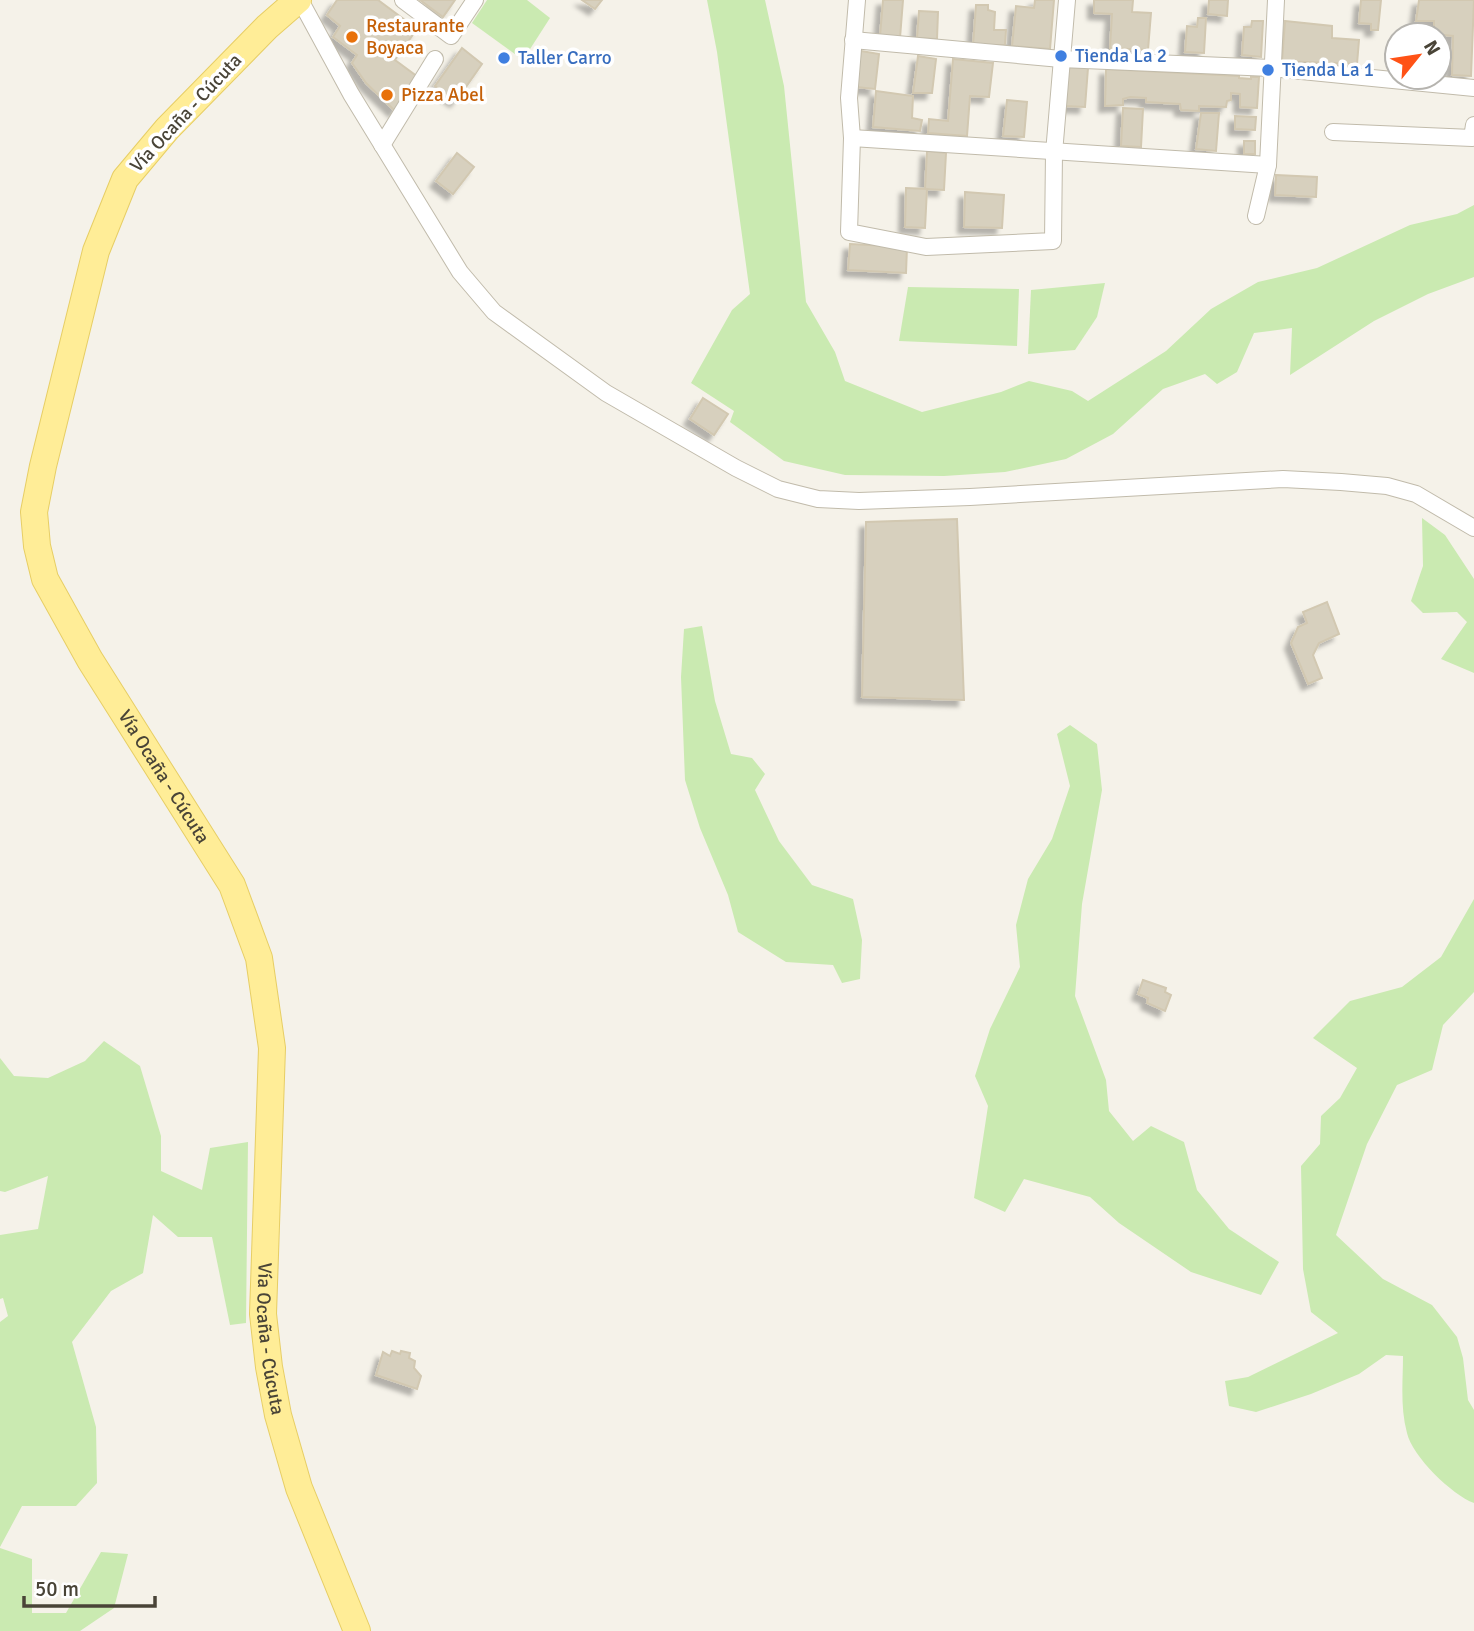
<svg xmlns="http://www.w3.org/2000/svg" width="1474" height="1631" font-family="Signika,sans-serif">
  <defs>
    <filter id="shadow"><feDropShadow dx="-6" dy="6" stdDeviation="2" flood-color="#0004"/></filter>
  </defs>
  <rect width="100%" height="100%" fill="#f5f2e9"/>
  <!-- green -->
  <g fill="#caeab1">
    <path d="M487 0H527L550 18 523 60 472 23Z"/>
    <path d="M707 0H765L784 86 806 302 835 352 845 381 922 412 1001 392 1029 381 1072 391 1088 401 1166 351 1211 309 1258 282 1317 268 1410 225 1457 214 1474 205V277L1428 294 1374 321 1290 375 1292 328 1254 333 1237 372 1217 384 1205 374 1163 389 1113 434 1066 459 1005 472 944 476 845 475 784 461 730 422 734 411 691 383 732 310 750 294 717 52Z"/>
    <path d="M1105 283 1097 317 1075 350 1028 354 1031 290Z"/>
    <path d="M908 287 1019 289 1017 346 899 341Z"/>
    <path d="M1422 518 1445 535 1474 579V673L1441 659 1467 622 1457 612 1423 613 1411 601 1423 566Z"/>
    <path d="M702 626 715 701 731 754 752 758 765 774 755 790 779 841 812 885 853 899 862 940 860 979 842 983 833 965 786 962 738 932 728 895 700 828 685 780 681 677 684 629Z"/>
    <path d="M1070 725 1097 744 1102 790 1082 904 1075 996 1106 1080 1109 1111 1133 1141 1151 1126 1184 1142 1197 1190 1229 1229 1279 1262 1261 1295 1191 1272 1119 1223 1090 1197 1024 1179 1005 1212 974 1198 988 1106 975 1076 990 1029 1020 967 1016 925 1028 879 1052 839 1070 786 1057 734Z"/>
    <path d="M1474 899V992L1443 1025 1432 1070 1397 1085 1367 1144 1336 1235 1383 1279 1432 1305 1457 1337 1463 1358 1468 1400 1474 1410V1503C1452 1495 1412 1456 1407 1433 1400 1407 1403 1382 1403 1356L1386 1355 1359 1374 1311 1394 1256 1412 1229 1406 1225 1381 1248 1377 1338 1333 1311 1312 1303 1269 1301 1166 1320 1144 1321 1116 1340 1098 1357 1068 1313 1038 1350 1001 1402 987 1441 957Z"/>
    <path d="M104 1041 140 1066 161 1136V1171L202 1190 210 1148 248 1142 246 1323 230 1325 212 1237H178L153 1215 143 1273 111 1291 72 1342 96 1427 97 1483 76 1506H22L0 1547V1322L8 1316 3 1298 0 1299V1235L38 1229 48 1176 5 1192 0 1191V1058L14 1076 48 1078 85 1061Z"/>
    <path d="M0 1548 32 1559V1613H66L101 1552 128 1554 114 1608 80 1631H0Z"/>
  </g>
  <!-- building -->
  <g fill="#d7d0be" stroke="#d2c8b1" stroke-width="2" filter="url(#shadow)">
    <path d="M337 0H378L417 29 395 60 418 77 395 111 366 83 352 63 357 55 333 37 340 26 327 15Z"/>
    <path d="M420 0H455L443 17Z"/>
    <path d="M582 0H602L595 9Z"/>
    <path d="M883 0H903L900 38 880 36Z"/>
    <path d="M1035 0H1054L1050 49 1012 46 1016 6 1034 8Z"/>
    <path d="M1094 0H1133L1132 12 1151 13 1148 50 1110 48 1112 14 1094 13Z"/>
    <path d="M1209 0H1228L1227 16 1208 14Z"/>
    <path d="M1361 0H1381L1378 30H1371V24L1359 23Z"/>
    <path d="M1419 0H1474L1471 76 1452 75 1453 36 1434 34V21H1416Z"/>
    <path d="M976 5H988V10L995 12 994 30H1006L1005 45H973Z"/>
    <path d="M919 11 938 12 937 39 917 38Z"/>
    <path d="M1198 18H1206L1204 53 1185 52 1187 26 1197 27Z"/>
    <path d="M1252 21H1263L1261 57 1242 55 1244 27H1251Z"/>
    <path d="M1285 21 1332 26V38L1359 40 1357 64 1282 61Z"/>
    <path d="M462 48 482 64 456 101 435 86Z"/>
    <path d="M861 51 879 54 875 89 856 87Z"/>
    <path d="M918 56 936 59 932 93H913Z"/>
    <path d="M953 59 993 63 989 97 970 96 967 136 928 133 929 119 948 121Z"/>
    <path d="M1068 67 1088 68 1085 107 1065 106Z"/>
    <path d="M1106 69 1239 76V78L1251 79V77H1259L1257 108 1240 107V94L1231 93V100L1227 101 1226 107 1199 106V111L1181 110 1180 104 1146 102V98L1130 97 1123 99V105L1105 106Z"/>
    <path d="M876 91 913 96 912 118 922 120 920 131 873 127Z"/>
    <path d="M1007 100 1027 102 1024 137 1003 136Z"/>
    <path d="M1123 108 1143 109 1141 147 1121 146Z"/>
    <path d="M1201 113H1219L1216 151 1196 149Z"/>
    <path d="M1235 116 1256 117 1255 130 1235 129Z"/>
    <rect x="1244" y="141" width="11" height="13"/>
    <path d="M927 151 946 153 944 190 925 189Z"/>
    <path d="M457 153 474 167 453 194 436 181Z"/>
    <path d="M1276 175 1317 177 1316 197 1275 195Z"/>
    <path d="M906 188 927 189 925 228 905 227Z"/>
    <path d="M965 192 1004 195 1002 228 964 227Z"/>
    <path d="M850 244 907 247 906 273 848 270Z"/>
    <path d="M703 398 728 414 714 435 690 419Z"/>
    <path d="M957 519 964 700 862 697 866 522Z"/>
    <path d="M1327 602 1339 634 1319 643 1313 655 1322 678 1308 684 1291 643 1298 627 1307 623 1303 612Z"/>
    <path d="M1143 980 1166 988 1165 992 1171 995 1165 1011 1147 1003 1148 998 1138 994Z"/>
    <path d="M392 1351 400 1354 401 1351 410 1353 409 1358 415 1361 414 1368 421 1376 417 1389 376 1375 383 1352 390 1356Z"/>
  </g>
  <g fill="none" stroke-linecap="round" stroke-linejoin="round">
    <defs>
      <g id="minor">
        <path d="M300 0 351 94 460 272 494 312 606 393 736 468 778 489 818 499 859 501 970 497 1283 479 1341 482 1387 486 1416 494 1474 528"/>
        <path d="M403 0 451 36 475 0"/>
        <path d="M857 0 849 98 852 138 849 232 926 247 1053 241 1054 153 1067 0"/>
        <path d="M853 40 1061 59 1271 68 1474 88"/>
        <path d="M1333 132 1472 138 1474 125"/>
        <path d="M852 138 1268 165"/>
        <path d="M382 145 435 59"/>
        <path d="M1256 216 1268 165 1276 0"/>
      </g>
      <g id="primary">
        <path id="s1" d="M298 0 267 27 167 129 125 179 96 251 43 466 34 512 37 546 45 579 90 660 232 885 259 958 272 1048 263 1314 269 1367 278 1415 299 1488 357 1631"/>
      </g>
    </defs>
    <!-- minor casing -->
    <use href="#minor" stroke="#c1bbab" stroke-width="18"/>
    <!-- primary casing -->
    <use href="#primary" stroke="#e7ce65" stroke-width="28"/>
    <!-- minor -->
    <use href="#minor" stroke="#fff" stroke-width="16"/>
    <!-- primary -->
    <use href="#primary" stroke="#ffed97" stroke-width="26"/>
  </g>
  <!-- markers -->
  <g fill="#e8710a" stroke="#fff" stroke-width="2.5">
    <circle cx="352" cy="37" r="7"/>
    <circle cx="387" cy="95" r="7"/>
  </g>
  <g fill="#3f7fe0" stroke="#fff" stroke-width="2.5">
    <circle cx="1061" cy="56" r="7"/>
    <circle cx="504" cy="58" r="7"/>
    <circle cx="1268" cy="70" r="7"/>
  </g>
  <g text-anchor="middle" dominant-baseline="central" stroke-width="7" stroke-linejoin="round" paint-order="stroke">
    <!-- food labels -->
    <g font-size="19" fill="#c56008" stroke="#fff" text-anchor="start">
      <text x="366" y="26">Restaurante<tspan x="366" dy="22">Boyaca</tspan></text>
      <text x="401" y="95">Pizza Abel</text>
    </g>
    <!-- shop labels -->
    <g font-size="19" fill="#366cbe" stroke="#fff" text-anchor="start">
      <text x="1075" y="56">Tienda La 2</text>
      <text x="518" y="58">Taller Carro</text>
      <text x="1282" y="70">Tienda La 1</text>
    </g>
    <!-- street labels -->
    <g font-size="19" fill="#494437" stroke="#fff">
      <text transform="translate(186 113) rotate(-47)">Vía Ocaña - Cúcuta</text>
      <text stroke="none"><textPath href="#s1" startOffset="894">Vía Ocaña - Cúcuta</textPath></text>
      <text stroke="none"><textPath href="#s1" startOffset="1482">Vía Ocaña - Cúcuta</textPath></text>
    </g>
  </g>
  <!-- north arrow -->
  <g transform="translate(1418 56) rotate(60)"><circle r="33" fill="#ffffff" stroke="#b6b4af" stroke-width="2"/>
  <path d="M0-5L12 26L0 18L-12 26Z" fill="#ff5216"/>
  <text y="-10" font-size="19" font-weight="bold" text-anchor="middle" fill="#494437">N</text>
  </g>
  <!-- scale -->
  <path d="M24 1596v10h131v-10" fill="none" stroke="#494437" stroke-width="3.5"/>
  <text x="35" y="1596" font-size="21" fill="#494437" stroke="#ffffff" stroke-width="5" paint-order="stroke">50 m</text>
</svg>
